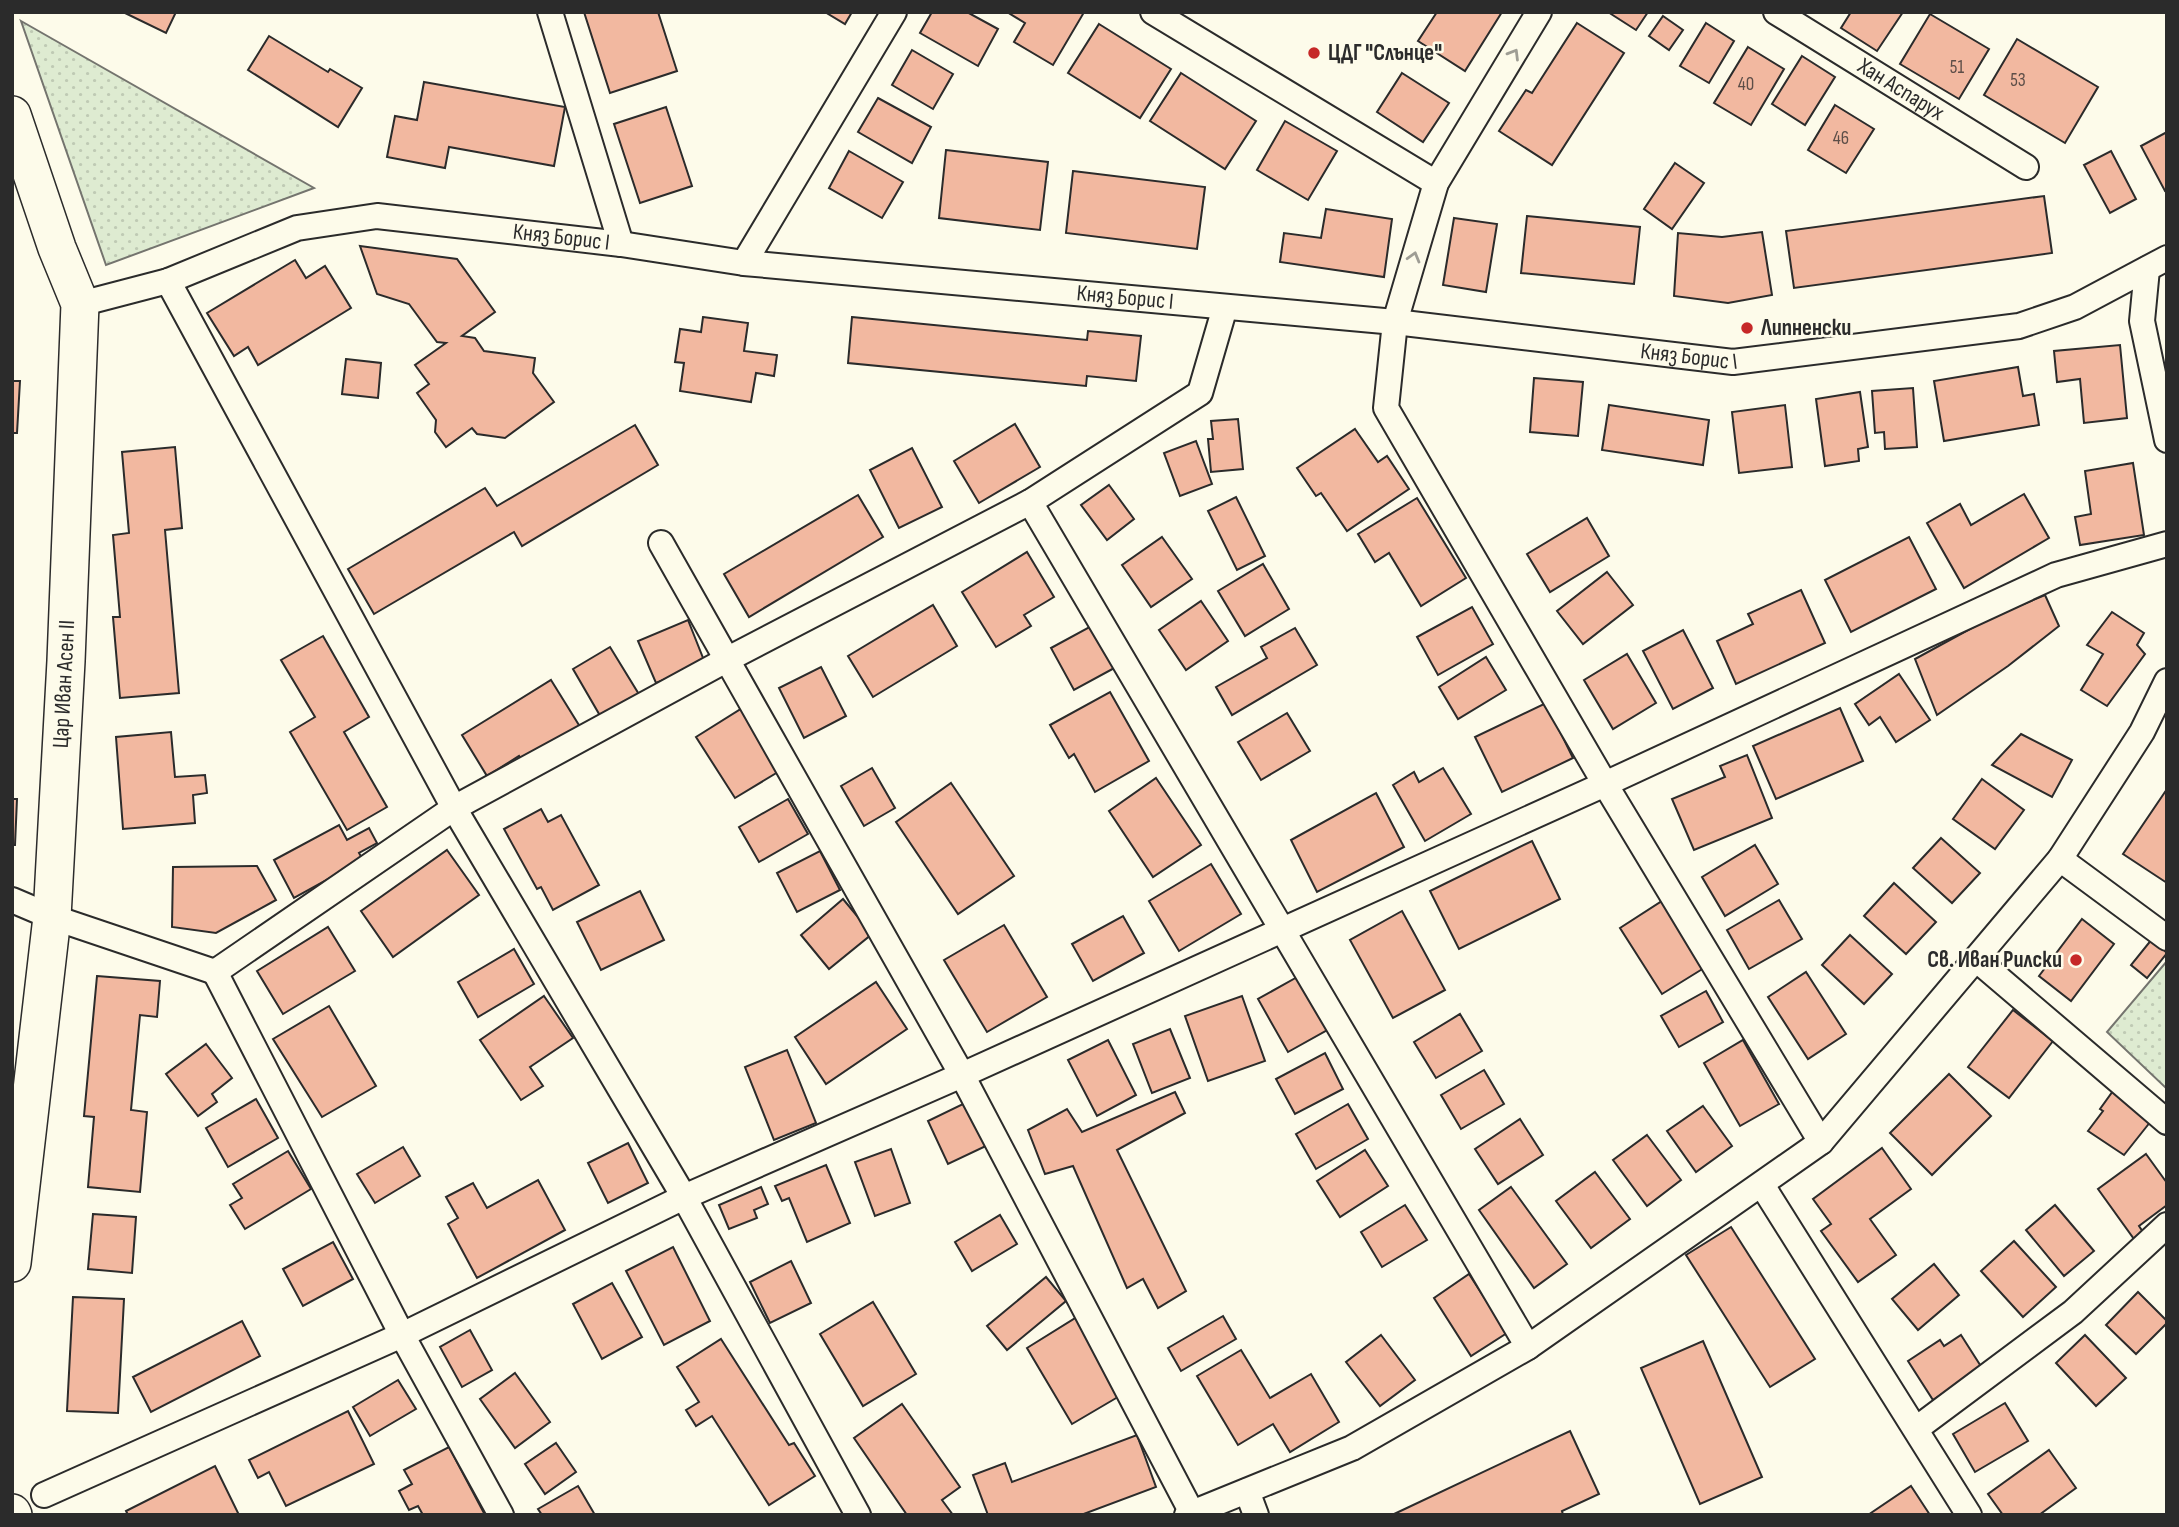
<svg xmlns="http://www.w3.org/2000/svg" width="2179" height="1527" font-family="'Sofia Sans Condensed',sans-serif">
  <defs>
    <pattern id="park-dots" width="8" height="8" patternUnits="userSpaceOnUse" patternTransform="scale(1.75)"><rect width="8" height="8" fill="#deebd1"/><path d="M2 2h.1M6 6h.1" fill="none" stroke="#bfcab4" stroke-width="1.8" stroke-linecap="round"/></pattern>
  </defs>
  <rect width="100%" height="100%" fill="#fdfbea"/>
  <!-- park -->
  <g fill="url(#park-dots)" stroke="#74746e" stroke-width="2">
    <path d="M21 21 314 188 106 265Z"/>
    <path d="M2167 961V1089L2107 1032Z"/>
  </g>
  <!-- building -->
  <g fill="#f2b8a0" stroke="#2b2b2b" stroke-width="2">
    <path d="M123 12H176L166 33Z"/>
    <path d="M584 12H658L677 71 610 93Z"/>
    <path d="M825 12H852L845 24Z"/>
    <path d="M932 12H967L998 29 978 66 920 33Z"/>
    <path d="M1007 12H1081L1083 14 1053 65 1014 42 1025 23Z"/>
    <path d="M1437 12H1502L1465 71 1418 41Z"/>
    <path d="M1608 12H1648L1636 30Z"/>
    <path d="M1851 12H1903L1877 51 1841 28Z"/>
    <path d="M1930 14 1989 49 1959 99 1900 64Z"/>
    <path d="M1663 16 1683 30 1669 50 1649 36Z"/>
    <path d="M1577 23 1624 53 1552 165 1499 131 1526 90 1532 93Z"/>
    <path d="M1706 23 1734 41 1709 83 1680 66Z"/>
    <path d="M1099 24 1171 69 1140 118 1068 73Z"/>
    <path d="M269 36 328 72 330 69 362 88 338 127 248 70Z"/>
    <path d="M2017 39 2098 87 2065 143 1984 95Z"/>
    <path d="M1748 47 1784 69 1751 125 1714 103Z"/>
    <path d="M912 50 953 74 933 109 892 85Z"/>
    <path d="M1802 56 1835 77 1805 125 1772 104Z"/>
    <path d="M1181 73 1256 121 1225 169 1150 121Z"/>
    <path d="M1402 73 1449 103 1423 142 1377 112Z"/>
    <path d="M424 82 565 107 554 166 449 147 445 168 387 157 395 116 417 120Z"/>
    <path d="M878 98 931 127 912 163 858 132Z"/>
    <path d="M1835 105 1874 129 1846 173 1808 150Z"/>
    <path d="M666 107 692 186 640 203 614 124Z"/>
    <path d="M1285 121 1337 151 1308 200 1257 170Z"/>
    <path d="M2167 132V190L2165 191 2141 146Z"/>
    <path d="M946 150 1048 162 1040 230 939 218Z"/>
    <path d="M849 151 903 182 882 218 829 188Z"/>
    <path d="M2111 151 2136 199 2110 213 2084 165Z"/>
    <path d="M1675 163 1704 183 1672 229 1644 209Z"/>
    <path d="M1073 171 1205 187 1197 249 1066 233Z"/>
    <path d="M2044 196 2052 253 1794 288 1786 231Z"/>
    <path d="M1326 209 1392 219 1384 277 1280 262 1284 233 1321 238Z"/>
    <path d="M1527 216 1640 227 1634 284 1521 273Z"/>
    <path d="M1454 218 1497 224 1486 292 1443 285Z"/>
    <path d="M1762 232 1772 295 1728 303 1674 296 1678 233 1722 237Z"/>
    <path d="M360 246 457 259 495 312 462 336 475 338 484 351 535 358 533 373 554 402 505 438 477 434 472 428 446 447 435 432 436 420 417 393 429 384 415 365 446 343 437 342 409 304 377 294Z"/>
    <path d="M295 260 306 278 325 266 351 308 258 365 248 347 234 356 207 313Z"/>
    <path d="M703 317 748 323 744 351 777 355 774 376 756 373 751 402 680 391 684 363 675 362 680 329 701 332Z"/>
    <path d="M852 317 1087 340 1088 331 1141 336 1136 381 1087 376 1086 386 848 363Z"/>
    <path d="M2120 345 2127 418 2084 423 2080 379 2057 382 2054 351Z"/>
    <path d="M346 359 381 363 378 398 342 394Z"/>
    <path d="M2018 367 2023 396 2034 394 2039 425 1944 441 1934 381Z"/>
    <path d="M1534 378 1583 382 1578 436 1530 432Z"/>
    <path d="M12 381H20L17 433H12Z"/>
    <path d="M1913 388 1917 447 1885 449 1884 432 1875 433 1872 391Z"/>
    <path d="M1860 392 1868 447 1858 449 1859 461 1825 466 1816 399Z"/>
    <path d="M1609 405 1709 420 1703 465 1602 450Z"/>
    <path d="M1785 405 1792 467 1739 473 1732 412Z"/>
    <path d="M1238 419 1243 469 1211 472 1208 439H1213L1211 421Z"/>
    <path d="M1015 424 1040 467 979 503 954 461Z"/>
    <path d="M635 425 658 465 522 546 514 532 374 614 348 569 485 488 497 506Z"/>
    <path d="M1355 429 1378 462 1387 456 1409 489 1347 531 1321 493 1316 496 1297 468Z"/>
    <path d="M1196 441 1212 484 1180 496 1164 453Z"/>
    <path d="M175 447 182 528 165 530 179 693 120 698 113 617H120L113 535 129 533 122 452Z"/>
    <path d="M912 448 942 507 899 528 870 470Z"/>
    <path d="M2133 463 2144 535 2080 545 2075 517 2091 514 2085 471Z"/>
    <path d="M1109 485 1134 519 1107 540 1081 505Z"/>
    <path d="M2024 494 2049 538 1964 588 1927 523 1960 504 1971 525Z"/>
    <path d="M858 495 883 537 749 617 724 574Z"/>
    <path d="M1236 497 1265 556 1237 570 1208 511Z"/>
    <path d="M1417 498 1466 578 1421 606 1389 553 1375 562 1358 534Z"/>
    <path d="M1587 518 1609 556 1550 592 1527 554Z"/>
    <path d="M1162 537 1192 579 1151 607 1122 565Z"/>
    <path d="M1909 537 1936 589 1851 632 1825 580Z"/>
    <path d="M1027 552 1054 597 1024 615 1031 626 996 647 962 592Z"/>
    <path d="M1263 564 1289 609 1245 636 1218 591Z"/>
    <path d="M1607 572 1633 605 1583 644 1557 611Z"/>
    <path d="M1801 590 1825 643 1736 684 1717 641 1753 624 1748 614Z"/>
    <path d="M2045 595 2059 626 2008 666 1937 715 1915 659 1990 618Z"/>
    <path d="M1201 601 1228 641 1186 670 1159 630Z"/>
    <path d="M933 605 957 646 873 697 848 656Z"/>
    <path d="M1472 607 1493 644 1438 675 1417 637Z"/>
    <path d="M2112 612 2144 633 2137 645 2145 654 2107 706 2081 690 2103 654 2087 645Z"/>
    <path d="M688 620 705 663 656 683 638 641Z"/>
    <path d="M1095 624 1118 666 1074 690 1051 648Z"/>
    <path d="M1295 628 1317 665 1232 715 1216 687 1267 658 1261 647Z"/>
    <path d="M1683 630 1713 688 1673 709 1643 651Z"/>
    <path d="M323 636 369 717 344 732 387 807 347 830 290 732 315 717 281 660Z"/>
    <path d="M610 647 640 696 602 719 573 669Z"/>
    <path d="M1627 654 1656 703 1613 729 1584 680Z"/>
    <path d="M1486 657 1506 690 1458 719 1439 687Z"/>
    <path d="M821 667 846 716 804 738 779 688Z"/>
    <path d="M1899 674 1930 720 1896 742 1880 717 1869 725 1855 704Z"/>
    <path d="M551 680 582 730 525 766 519 756 487 776 462 735Z"/>
    <path d="M1110 692 1149 761 1095 792 1074 754 1069 758 1050 725Z"/>
    <path d="M1546 703 1573 758 1502 792 1475 737Z"/>
    <path d="M744 707 783 769 735 798 696 737Z"/>
    <path d="M1840 708 1863 761 1776 799 1753 746Z"/>
    <path d="M1287 713 1310 751 1261 780 1238 742Z"/>
    <path d="M171 732 175 777 205 775 207 793 193 795 195 823 123 829 116 737Z"/>
    <path d="M2021 734 2072 760 2052 797 1992 765Z"/>
    <path d="M1747 755 1772 818 1694 850 1672 799 1725 777 1720 766Z"/>
    <path d="M872 768 895 808 864 826 841 786Z"/>
    <path d="M1443 768 1471 814 1425 841 1393 785 1414 772 1419 782Z"/>
    <path d="M1156 778 1201 845 1153 877 1109 811Z"/>
    <path d="M1982 779 2024 810 1995 849 1953 819Z"/>
    <path d="M951 783 1014 876 958 914 896 822Z"/>
    <path d="M2167 789V883L2123 854Z"/>
    <path d="M1376 793 1404 847 1317 892 1291 840Z"/>
    <path d="M12 799H17L15 845H12Z"/>
    <path d="M788 799 808 834 759 862 739 827Z"/>
    <path d="M541 809 548 822 561 815 599 885 553 910 541 887 537 889 504 829Z"/>
    <path d="M339 825 347 840 369 828 377 843 359 853 363 860 294 898 274 860Z"/>
    <path d="M1941 838 1980 873 1952 903 1913 868Z"/>
    <path d="M1532 841 1560 899 1459 949 1430 891Z"/>
    <path d="M1755 845 1778 884 1725 916 1702 877Z"/>
    <path d="M447 850 479 895 393 957 361 911Z"/>
    <path d="M820 851 840 890 797 912 777 873Z"/>
    <path d="M1211 864 1241 914 1179 951 1149 901Z"/>
    <path d="M257 866 276 900 216 933 172 927 173 867Z"/>
    <path d="M1894 883 1936 922 1906 954 1864 916Z"/>
    <path d="M640 891 664 940 601 970 577 922Z"/>
    <path d="M843 899 872 934 829 969 801 935Z"/>
    <path d="M1779 900 1802 939 1749 969 1727 930Z"/>
    <path d="M1662 901 1704 968 1662 994 1620 928Z"/>
    <path d="M1402 911 1445 990 1393 1018 1350 940Z"/>
    <path d="M1123 916 1144 953 1093 981 1072 944Z"/>
    <path d="M2082 919 2114 944 2071 1001 2039 976Z"/>
    <path d="M1004 925 1047 997 987 1032 944 960Z"/>
    <path d="M328 927 355 971 283 1014 257 971Z"/>
    <path d="M1850 935 1892 974 1864 1004 1822 965Z"/>
    <path d="M2152 939 2167 953 2147 978 2131 965Z"/>
    <path d="M514 949 534 984 478 1017 458 982Z"/>
    <path d="M1806 972 1846 1034 1808 1059 1768 997Z"/>
    <path d="M97 976 160 981 157 1017 140 1015 131 1110 147 1112 140 1192 88 1187 94 1117 84 1116Z"/>
    <path d="M1299 976 1329 1029 1288 1052 1258 999Z"/>
    <path d="M876 982 907 1029 826 1084 795 1037Z"/>
    <path d="M1706 991 1723 1022 1679 1047 1661 1016Z"/>
    <path d="M544 996 573 1038 530 1067 543 1086 521 1100 480 1040Z"/>
    <path d="M1242 996 1265 1061 1208 1081 1185 1016Z"/>
    <path d="M329 1006 376 1086 322 1117 273 1039Z"/>
    <path d="M2013 1010 2053 1041 2009 1098 1968 1067Z"/>
    <path d="M1460 1014 1482 1051 1436 1078 1414 1042Z"/>
    <path d="M1170 1029 1190 1078 1152 1093 1133 1044Z"/>
    <path d="M1108 1040 1136 1095 1097 1116 1068 1060Z"/>
    <path d="M1743 1040 1779 1104 1740 1126 1704 1063Z"/>
    <path d="M206 1044 232 1078 212 1094 217 1102 198 1116 166 1074Z"/>
    <path d="M787 1050 816 1123 774 1140 745 1067Z"/>
    <path d="M1325 1053 1343 1089 1295 1114 1276 1079Z"/>
    <path d="M1484 1070 1504 1104 1461 1129 1441 1095Z"/>
    <path d="M1949 1074 1991 1116 1932 1175 1890 1133Z"/>
    <path d="M2113 1091 2151 1121 2124 1155 2088 1131 2103 1111 2100 1109Z"/>
    <path d="M1175 1092 1185 1113 1117 1150 1186 1291 1158 1308 1143 1279 1127 1288 1073 1166 1045 1174 1028 1130 1067 1109 1082 1132Z"/>
    <path d="M256 1099 278 1138 228 1167 206 1128Z"/>
    <path d="M967 1102 988 1145 948 1164 928 1121Z"/>
    <path d="M1348 1104 1368 1139 1316 1169 1296 1134Z"/>
    <path d="M1703 1106 1732 1146 1696 1172 1667 1131Z"/>
    <path d="M1520 1119 1543 1155 1498 1184 1475 1149Z"/>
    <path d="M1647 1135 1681 1180 1647 1206 1613 1160Z"/>
    <path d="M628 1143 648 1183 608 1203 588 1163Z"/>
    <path d="M403 1147 420 1176 375 1203 357 1174Z"/>
    <path d="M1882 1148 1911 1189 1870 1219 1896 1255 1858 1282 1821 1231 1831 1224 1813 1199Z"/>
    <path d="M891 1149 910 1203 875 1216 855 1162Z"/>
    <path d="M1365 1150 1388 1186 1340 1217 1317 1181Z"/>
    <path d="M288 1151 311 1189 245 1229 230 1205 242 1198 233 1184Z"/>
    <path d="M2146 1154 2167 1183V1205L2139 1226 2143 1232 2134 1239 2098 1189Z"/>
    <path d="M826 1165 850 1223 807 1242 789 1198 782 1201 775 1186Z"/>
    <path d="M1595 1172 1630 1219 1591 1248 1556 1201Z"/>
    <path d="M538 1180 565 1230 477 1278 448 1224 458 1218 446 1197 473 1183 487 1208Z"/>
    <path d="M761 1187 768 1204 754 1210 757 1218 729 1229 719 1205Z"/>
    <path d="M1511 1187 1567 1264 1534 1288 1479 1210Z"/>
    <path d="M1405 1205 1427 1240 1382 1267 1361 1232Z"/>
    <path d="M2055 1205 2094 1251 2064 1276 2026 1230Z"/>
    <path d="M93 1214 136 1217 132 1273 88 1269Z"/>
    <path d="M1000 1215 1017 1244 972 1271 955 1242Z"/>
    <path d="M1731 1227 1815 1359 1770 1387 1686 1255Z"/>
    <path d="M2014 1241 2056 1287 2023 1317 1981 1271Z"/>
    <path d="M333 1242 353 1279 303 1306 283 1269Z"/>
    <path d="M673 1247 710 1321 664 1345 626 1271Z"/>
    <path d="M791 1261 811 1303 770 1323 750 1282Z"/>
    <path d="M1934 1264 1959 1295 1918 1330 1892 1299Z"/>
    <path d="M1469 1274 1507 1333 1471 1356 1434 1298Z"/>
    <path d="M1046 1277 1066 1301 1007 1350 987 1326Z"/>
    <path d="M612 1283 642 1337 602 1359 573 1304Z"/>
    <path d="M2138 1292 2167 1321V1323L2136 1354 2106 1325Z"/>
    <path d="M73 1297 124 1299 118 1413 67 1411Z"/>
    <path d="M873 1302 916 1374 863 1406 820 1334Z"/>
    <path d="M1223 1316 1236 1339 1181 1371 1168 1348Z"/>
    <path d="M1077 1317 1123 1394 1072 1424 1027 1348Z"/>
    <path d="M242 1321 260 1356 151 1412 133 1377Z"/>
    <path d="M470 1330 492 1370 462 1387 440 1347Z"/>
    <path d="M1381 1335 1415 1380 1380 1406 1346 1362Z"/>
    <path d="M1961 1335 1982 1368 1933 1400 1908 1361 1940 1340 1944 1346Z"/>
    <path d="M2085 1335 2126 1378 2096 1406 2056 1363Z"/>
    <path d="M721 1339 789 1445 794 1443 815 1476 769 1505 712 1416 696 1426 686 1410 699 1402 677 1367Z"/>
    <path d="M1703 1341 1762 1477 1700 1504 1641 1368Z"/>
    <path d="M1241 1350 1270 1398 1311 1374 1339 1422 1290 1452 1273 1424 1238 1445 1197 1376Z"/>
    <path d="M515 1373 550 1422 515 1448 480 1399Z"/>
    <path d="M398 1380 416 1409 370 1436 353 1407Z"/>
    <path d="M2005 1403 2028 1441 1975 1472 1953 1434Z"/>
    <path d="M902 1404 960 1487 942 1500 953 1515H907L854 1438Z"/>
    <path d="M348 1411 374 1464 286 1506 269 1472 258 1478 249 1460Z"/>
    <path d="M1570 1431 1599 1494 1562 1511 1563 1515H1392Z"/>
    <path d="M1137 1435 1156 1487 1081 1515H988L973 1475 1005 1463 1012 1482Z"/>
    <path d="M556 1443 576 1472 545 1494 525 1464Z"/>
    <path d="M449 1447 485 1515H423L418 1506 409 1510 399 1491 412 1484 404 1470Z"/>
    <path d="M2049 1450 2076 1488 2039 1515H2003L1988 1494Z"/>
    <path d="M215 1466 239 1515H128L126 1511Z"/>
    <path d="M578 1486 595 1515H542L538 1509Z"/>
    <path d="M1911 1486 1930 1515H1868Z"/>
  </g>
  <g fill="none" stroke-linecap="round" stroke-linejoin="round">
    <defs>
      <g id="street">
        <path d="M550 12 621 244"/>
        <path d="M1153 12 1436 183"/>
        <path d="M1539 12 1436 183 1395 322 1386 408 1605 784 1821 1142"/>
        <path id="s1" d="M1776 12 2026 167"/>
        <path d="M744 263 894 12"/>
        <path d="M2147 269 2142 321 2167 440"/>
        <path d="M168 281 454 808 684 1197 858 1515"/>
        <path id="s2" d="M80 304 168 281 297 228 377 216 621 244 744 263 1395 322 1733 362 2019 326 2075 307 2167 258"/>
        <path d="M1030 502 1528 1347"/>
        <path d="M661 543 962 1075 1192 1513"/>
        <path d="M2060 859 2167 938"/>
        <path d="M12 900 52 917 215 972 454 808 728 659 1030 502 1200 393 1225 307"/>
        <path d="M1976 959 2167 1122"/>
        <path d="M215 972 402 1335 501 1515"/>
        <path d="M1762 1185 1969 1515"/>
        <path d="M1916 1429 2073 1312 2167 1225"/>
        <path d="M1247 1491 1256 1515"/>
        <path d="M44 1495 402 1335 684 1197 962 1075 1605 784 2056 575 2167 544"/>
        <path d="M1187 1515 1352 1448 1528 1347 1821 1142 2060 859 2142 732 2167 681"/>
      </g>
      <g id="secondary">
        <path d="M12 115 57 248 80 304 66 661 52 917 12 1263"/>
        <path d="M12 1513 13 1515"/>
      </g>
    </defs>
    <!-- street casing -->
    <use href="#street" stroke="#2b2b2b" stroke-width="28"/>
    <!-- secondary casing -->
    <use href="#secondary" stroke="#2b2b2b" stroke-width="40"/>
    <!-- street -->
    <use href="#street" stroke="#fdfbea" stroke-width="24"/>
    <!-- secondary -->
    <use href="#secondary" stroke="#fdfbea" stroke-width="37"/>
  </g>
  <!-- one-way arrows -->
  <defs><path id="oneway-chevron" d="M-2-3.5L2.5 0L-2 3.5" fill="none" stroke-width="1.6" stroke-linecap="round" stroke-linejoin="round" transform="scale(1.75)"/></defs>
  <g stroke="#9e9d94">
    <use href="#oneway-chevron" transform="translate(1514 54) rotate(-59)"/>
    <use href="#oneway-chevron" transform="translate(1414 257) rotate(-74)"/>
  </g>
  <!-- markers -->
  <g fill="#c62828" stroke="#fdfbea" stroke-width="2.5">
    <circle cx="1314" cy="53" r="7"/>
    <circle cx="1747" cy="328" r="7"/>
    <circle cx="2076" cy="960" r="7"/>
  </g>
  <g text-anchor="middle" dominant-baseline="central" stroke-width="5" stroke-linejoin="round" paint-order="stroke">
    <!-- number labels -->
    <g font-size="19" fill="#5d4e48">
      <text x="1957" y="67">51</text>
      <text x="2018" y="80">53</text>
      <text x="1746" y="84">40</text>
      <text x="1841" y="138">46</text>
    </g>
    <!-- poi labels -->
    <g font-size="23" font-weight="bold" fill="#2b2b2b" stroke="#fdfbea" text-anchor="start">
      <text x="1328" y="53">ЦДГ "Слънце"</text>
      <text x="1761" y="328">Липненски</text>
      <text x="2062" y="960" text-anchor="end">Св. Иван Рилски</text>
    </g>
    <!-- street labels -->
    <g font-size="23" fill="#2b2b2b" stroke="#fdfbea">
      <text stroke="none"><textPath href="#s1" startOffset="147">Хан Аспарух</textPath></text>
      <text stroke="none"><textPath href="#s2" startOffset="497">Княз Борис I</textPath></text>
      <text stroke="none"><textPath href="#s2" startOffset="1064">Княз Борис I</textPath></text>
      <text stroke="none"><textPath href="#s2" startOffset="1631">Княз Борис I</textPath></text>
      <text transform="translate(64 684) rotate(-87)">Цар Иван Асен II</text>
    </g>
  </g>
  <!-- border -->
  <rect width="2179" height="1527" fill="none" stroke="#2b2b2b" stroke-width="28"/>
</svg>
